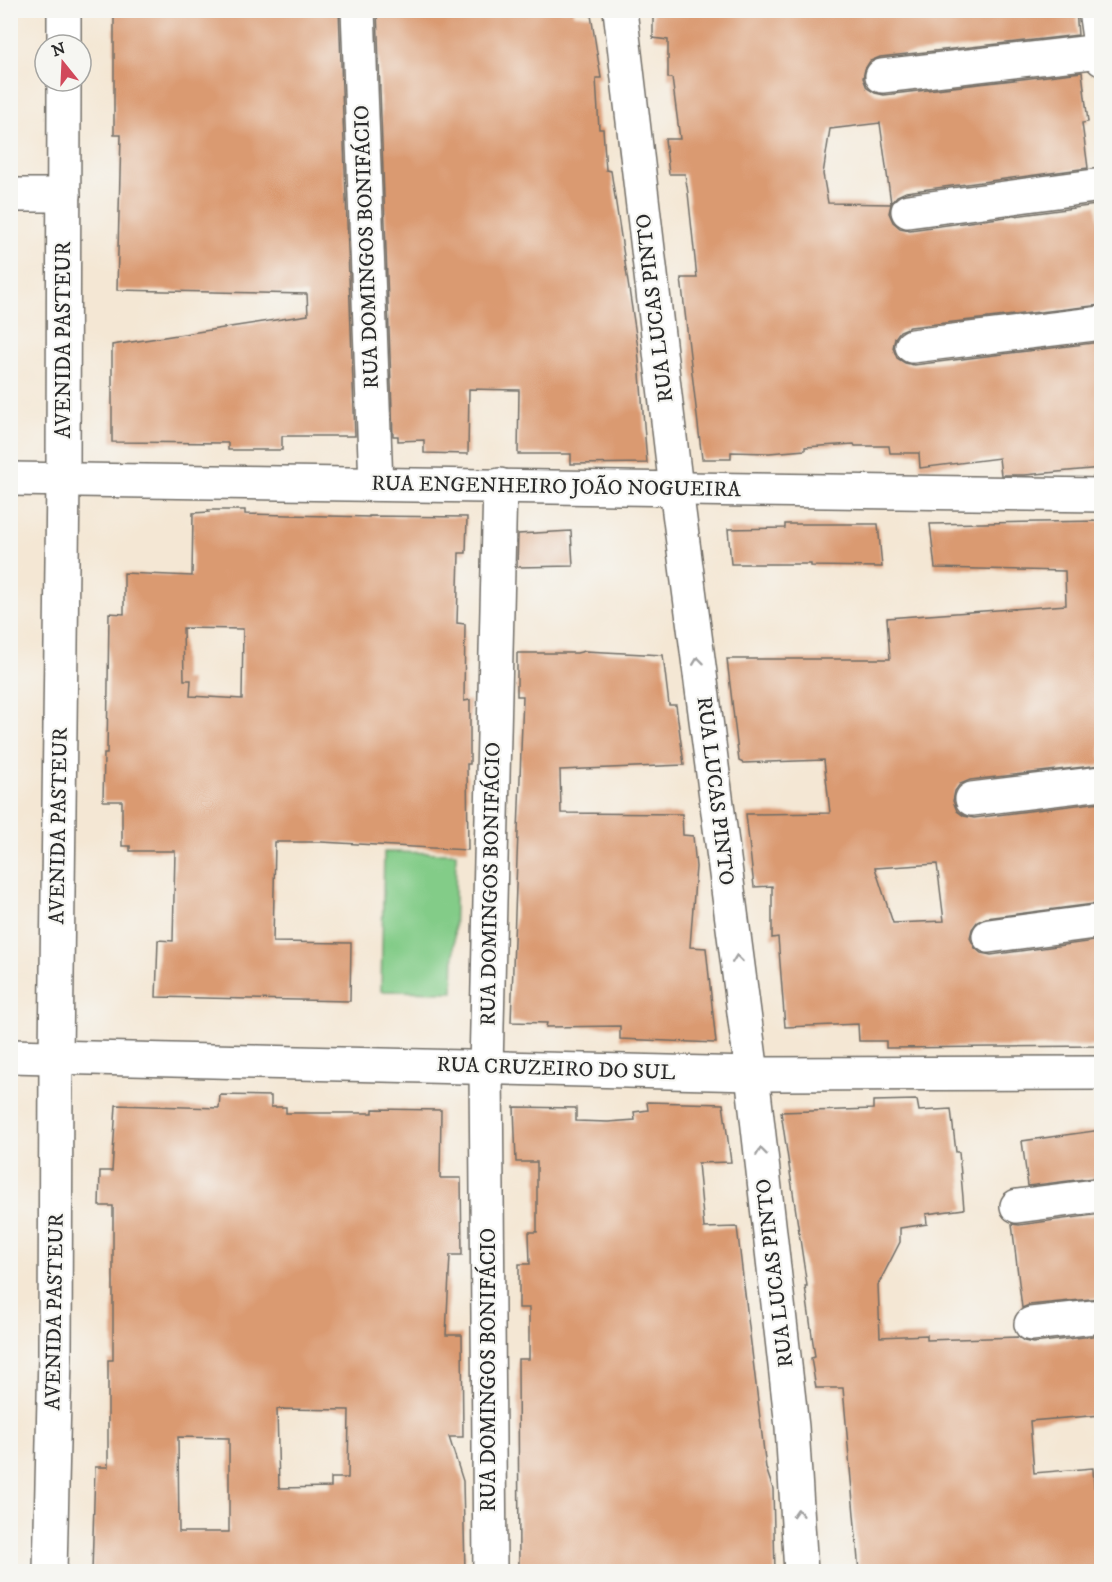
<svg xmlns="http://www.w3.org/2000/svg" width="1112" height="1582" font-family="'IM FELL DW Pica',serif">
  <rect width="100%" height="100%" fill="#f6f6f2"/>
  <filter id="ink" filterUnits="userSpaceOnUse"><feTurbulence type="fractalNoise" baseFrequency=".0167" numOctaves="2"/><feDisplacementMap in="SourceGraphic" scale="12" xChannelSelector="R" yChannelSelector="G"/><feConvolveMatrix kernelMatrix="1 2 1 2 8 2 1 2 1" color-interpolation-filters="sRGB"/></filter>
  <filter id="wash" filterUnits="userSpaceOnUse"><feTurbulence type="fractalNoise" baseFrequency=".008" numOctaves="4" result="noise"/><feDisplacementMap in="SourceGraphic" scale="24" xChannelSelector="R" yChannelSelector="G"/><feGaussianBlur stdDeviation="1.35" result="paint"/><feColorMatrix in="noise" values="0 0 0 0 0 0 0 0 0 0 0 0 0 0 0 0 0 1.4 0 .05"/><feComposite in="paint" operator="in"/></filter>
  <g filter="url(#wash)">
    <rect width="100%" height="100%" fill="#f4e7d4"/>
    <!-- green -->
    <path fill="#83cc88" stroke="#577c5a" stroke-width="1.5" d="M384 852 456 853 453 992 381 991Z"/>
    <g id="blocks">
      <!-- building -->
      <g fill="#da9a71" fill-rule="evenodd">
        <path d="M114 10H339L355 436H282V450H228V443L112 442V345L308 315 307 294 117 290 121 135H114Z"/>
        <path d="M377 10H574V15H591L601 78H596L599 129H603L606 170 611 171 638 348 647 463 571 464V454H518L519 390 469 389 468 454 424 453V440L398 441V436H393Z"/>
        <path d="M653 10H1076L1078 35 880 57 870 61 865 69 863 78 867 88 875 93 884 95 1082 72 1088 122 1082 123 1088 168 906 192 897 196 891 203 880 123 830 129 823 174 828 203 891 204 889 213 893 222 900 228 910 230 1096 205 1101 236V305L910 327 900 331 895 338 893 348 897 358 905 363 914 365 1101 342V468L1025 475H1001L999 458 920 468 919 453H890L889 446H855L854 444 805 447V450L769 453 731 452V459H702L681 278H697L688 193 685 174H669L665 139H680L672 78H668V40L653 38Z"/>
        <path d="M208 510H245V514L369 517V516L467 517 466 553H459L457 623 465 624 464 701 470 700V764H467L468 850 321 842H275L273 942 351 943 350 1001 156 997 158 940 173 941 175 851H130V846H122V801H103L104 754H107L109 613 124 614V573L192 576 193 513 209 512ZM183 628 243 629 242 699 190 696 191 680H184Z"/>
        <path d="M1101 521V765L970 780 960 784 955 791 953 801 957 811 964 816 974 818 1101 802V903L986 918 977 922 972 929 970 938 975 948 981 953 991 955 1101 940V1046L886 1048V1041H859L858 1024 785 1027 778 937 772 938V886L754 887 746 814 830 813 824 760 743 763 739 761 727 659H890L887 618 1066 605 1065 571 935 568 930 524ZM937 864 944 921 893 923 875 868Z"/>
        <path d="M785 524H878L882 567 811 566V564H731L728 529 785 528Z"/>
        <path d="M571 531 573 566 517 567 518 534Z"/>
        <path d="M585 651 663 655 669 705H676L684 765 560 770 561 813 682 814 683 835 693 836 696 867 690 947 706 948 716 1043 620 1039V1026L546 1027 547 1023 511 1022 523 696H517V653H577Z"/>
        <path d="M220 1095 271 1096V1107H286V1113H373V1109L441 1110 440 1178H461L462 1255H450L446 1335H462L463 1437H449L463 1481 465 1572H92L95 1467H108V1360H113V1206H99L100 1171H112L116 1105 219 1108ZM277 1409 349 1410 348 1478H331V1487L279 1488ZM178 1437 229 1438V1532H179Z"/>
        <path d="M917 1100 919 1111 951 1109 956 1152H959L964 1209 926 1214 927 1224 900 1228V1242L878 1285 880 1337 927 1335V1340L1018 1337 1024 1341 1033 1343 1101 1335V1415L1030 1421 1034 1473 1093 1468 1094 1487 1099 1486 1101 1511V1572H859L843 1388H816L811 1358 815 1357 805 1286H807L781 1112 873 1109V1101Z"/>
        <path d="M647 1102 723 1104 731 1162 698 1163 704 1228 737 1227 766 1468 773 1489 775 1572H519L518 1359H529V1308H519V1264H530L529 1232H537V1162H516L514 1107 576 1108V1121L608 1122 635 1120 634 1112 648 1110Z"/>
        <path d="M1101 1130V1177L1028 1186 1022 1141Z"/>
        <path d="M1101 1214V1298L1029 1305 1022 1308 1012 1224 1019 1225Z"/>
      </g>
    </g>
  </g>
  <g filter="url(#ink)">
    <use href="#blocks" fill-opacity="0" stroke="#716d66" stroke-width="1.5"/>
    <g fill="none" stroke-linecap="round" stroke-linejoin="round">
      <defs>
        <g id="minor">
          <path d="M358 10 376 484"/>
          <path d="M620 10 676 489 752 1074 792 1427 801 1572"/>
          <path d="M1095 10 1102 59"/>
          <path d="M64 45V10"/>
          <path d="M882 76 1101 51"/>
          <path d="M10 195H64"/>
          <path d="M908 211 1102 185"/>
          <path d="M912 346 1102 323"/>
          <path d="M10 479 1102 495"/>
          <path d="M972 799 1102 783"/>
          <path d="M989 936 1102 921"/>
          <path d="M10 1056 752 1074 1102 1073"/>
          <path d="M1017 1206 1102 1195"/>
          <path d="M1031 1324 1102 1316"/>
          <path d="M50 1572 55 1354 56 1056 63 479 64 81"/>
          <path d="M490 1572 486 1067 500 485"/>
        </g>
      </defs>
      <!-- minor casing -->
      <use href="#minor" stroke="#716d66" stroke-width="36"/>
      <!-- minor -->
      <use href="#minor" stroke="#fff" stroke-width="33"/>
    </g>
    <!-- one-way arrows -->
    <defs><path id="oneway-chevron" d="M-2-3.5L2.5 0L-2 3.5" fill="none" stroke-width="1.6" stroke-linecap="round" stroke-linejoin="round" transform="scale(1.5)"/></defs>
    <g stroke="#a0a0a0">
      <use href="#oneway-chevron" transform="translate(698 661) rotate(-97)"/>
      <use href="#oneway-chevron" transform="translate(737 959) rotate(-97)"/>
      <use href="#oneway-chevron" transform="translate(761 1152) rotate(-97)"/>
      <use href="#oneway-chevron" transform="translate(798 1513) rotate(-93)"/>
    </g>
  </g>
  <g text-anchor="middle" dominant-baseline="central" stroke-width="4.5" stroke-linejoin="round" paint-order="stroke">
    <!-- street labels -->
    <g font-size="21" fill="#2b2b2b" stroke="#f6f6f2">
      <text transform="translate(367 247) rotate(-92)">RUA DOMINGOS BONIFÁCIO</text>
      <text transform="translate(655 308) rotate(-97)">RUA LUCAS PINTO</text>
      <text transform="translate(64 340) rotate(-90)">AVENIDA PASTEUR</text>
      <text transform="translate(556 487) rotate(1)">RUA ENGENHEIRO JOÃO NOGUEIRA</text>
      <text transform="translate(715 791) rotate(83)">RUA LUCAS PINTO</text>
      <text transform="translate(59 826) rotate(-89)">AVENIDA PASTEUR</text>
      <text transform="translate(491 884) rotate(-89)">RUA DOMINGOS BONIFÁCIO</text>
      <text transform="translate(556 1069) rotate(2)">RUA CRUZEIRO DO SUL</text>
      <text transform="translate(775 1273) rotate(-97)">RUA LUCAS PINTO</text>
      <text transform="translate(55 1312) rotate(-89)">AVENIDA PASTEUR</text>
      <text transform="translate(489 1370) rotate(-90)">RUA DOMINGOS BONIFÁCIO</text>
    </g>
  </g>
  <!-- margin -->
  <rect width="1112" height="1582" fill="none" stroke="#f6f6f2" stroke-width="36"/>
  <!-- north arrow -->
  <g transform="translate(63 63) rotate(342)"><circle r="28" fill="#f6f6f2" stroke="#a5a5a2" stroke-width="1.5"/>
  <path d="M0-4.5L10 22L0 15L-10 22Z" fill="#d1495b"/>
  <text y="-9" font-size="16" font-weight="bold" text-anchor="middle" fill="#2b2b2b">N</text>
  </g>
</svg>
